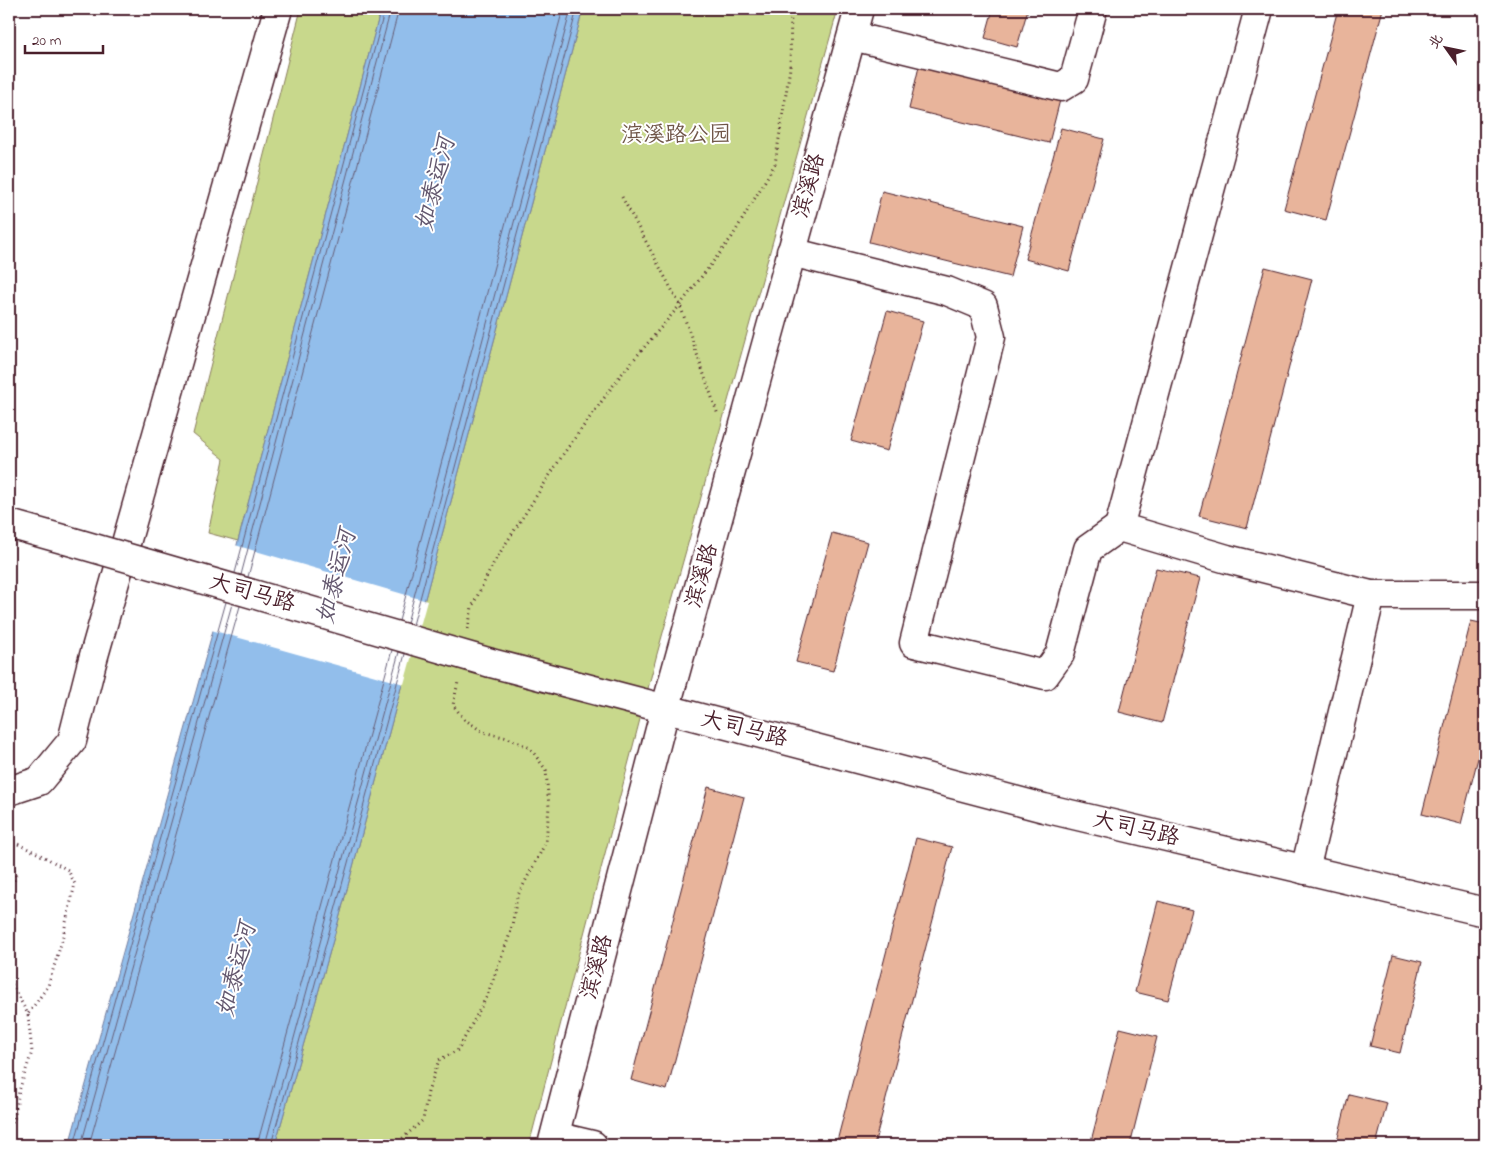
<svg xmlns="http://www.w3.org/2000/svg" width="1494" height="1154" font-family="'Indie Flower','LXGW WenKai TC',sans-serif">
  <rect width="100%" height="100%" fill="#fff"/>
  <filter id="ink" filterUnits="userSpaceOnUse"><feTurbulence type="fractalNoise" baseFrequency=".02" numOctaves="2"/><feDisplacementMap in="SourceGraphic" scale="10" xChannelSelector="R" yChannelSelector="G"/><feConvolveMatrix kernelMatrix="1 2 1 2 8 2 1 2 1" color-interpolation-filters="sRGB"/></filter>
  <g filter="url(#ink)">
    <!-- green -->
    <g fill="#c8d88c" stroke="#897c5c">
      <path d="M301 9H381L238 541 208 533 224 459 193 434Z"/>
      <path d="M583 9H838L657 654 529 1145H275L339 919Z"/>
    </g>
    <!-- water -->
    <path fill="#92beeb" stroke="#757e9e" d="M381 9H583L339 919 275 1145H69L238 541Z"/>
    <!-- pier -->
    <path fill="#fff" d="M235 545 427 601 404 684 211 630Z"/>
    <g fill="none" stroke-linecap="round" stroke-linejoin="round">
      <!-- shore -->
      <g stroke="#675f78" stroke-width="1">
        <path d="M235 573 385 9"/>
        <path d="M241 575 391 9"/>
        <path d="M248 577 399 9"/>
        <path d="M399 621 563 9"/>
        <path d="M407 623 571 9"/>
        <path d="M413 625 577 9"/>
        <path d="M74 1145 226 602"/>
        <path d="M81 1145 232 604"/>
        <path d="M89 1145 240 606"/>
        <path d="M257 1145 392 650"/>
        <path d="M265 1145 399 652"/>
        <path d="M271 1145 405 654"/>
      </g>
    </g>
    <!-- building -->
    <g fill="#e8b49b" stroke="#4a1f2b">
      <path d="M993 9H1028L1017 47 985 38Z"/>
      <path d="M1338 9H1383L1326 220 1284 209Z"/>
      <path d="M921 58 1062 92 1049 143 909 109Z"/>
      <path d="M1061 128 1104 139 1069 271 1025 259Z"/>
      <path d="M882 191 1023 226 1010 277 869 242Z"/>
      <path d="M1265 267 1312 279 1247 528 1199 516Z"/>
      <path d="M887 311 923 321 887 451 851 441Z"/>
      <path d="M832 533 868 542 833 671 796 662Z"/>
      <path d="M1156 568 1200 578 1162 723 1119 712Z"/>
      <path d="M1471 621 1485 624V731L1461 824 1422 814Z"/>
      <path d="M708 787 744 797 667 1090 631 1080Z"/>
      <path d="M916 838 952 847 874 1145H836Z"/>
      <path d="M1158 901 1192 910 1168 1000 1135 992Z"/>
      <path d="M1393 955 1422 962 1400 1053 1370 1046Z"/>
      <path d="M1120 1028 1157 1037 1130 1145H1090Z"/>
      <path d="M1349 1094 1387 1103 1376 1145H1336Z"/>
    </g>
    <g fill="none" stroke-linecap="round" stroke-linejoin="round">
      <defs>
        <g id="minor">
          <path d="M852 36 1061 87 1074 79 1093 9"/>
          <path d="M791 252 947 291 983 306 991 337 914 643 1045 675 1060 654 1088 549 1119 527 1227 559 1371 595H1485"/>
          <path d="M9 524 66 540"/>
          <path d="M1119 527 1259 9"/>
          <path d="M491 663 1044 808 1485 912"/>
          <path d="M9 791 39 781 72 741 91 666 278 9"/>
          <path d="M1305 870 1371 595"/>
          <path d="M555 1136 593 1145"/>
          <path d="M552 1145 665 710 859 9"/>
        </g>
      </defs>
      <!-- minor casing -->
      <use href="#minor" stroke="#4a1f2b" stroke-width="31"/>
      <!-- path -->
      <g stroke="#4a1f2b" stroke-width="3" stroke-dasharray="1 4" stroke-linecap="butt">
        <path d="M622 197 680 305 718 415"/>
        <path d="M468 629 472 607 494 562 564 453 620 376 680 305 732 237 775 164 790 68 791 9"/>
        <path d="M9 840 37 853 68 870 75 884 61 944 48 986 28 1014"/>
        <path d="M9 856 16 876 9 890"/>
        <path d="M9 980 28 1014 32 1052 19 1091 14 1120 9 1127"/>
        <path d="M395 1145 423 1120 428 1092 439 1060 458 1050 487 996 511 931 517 897 546 842 549 807 546 770 530 748 508 738 483 732 464 719 453 705 458 682"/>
      </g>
      <!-- minor -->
      <use href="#minor" stroke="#fff" stroke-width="28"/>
      <defs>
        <path id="minor-bridge" d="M66 540 491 663"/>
      </defs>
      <!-- minor-bridge casing -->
      <use href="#minor-bridge" stroke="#4a1f2b" stroke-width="31" stroke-linecap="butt"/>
      <!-- minor-bridge -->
      <use href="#minor-bridge" stroke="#fff" stroke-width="28"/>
    </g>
  </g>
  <g text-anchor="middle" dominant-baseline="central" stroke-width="4" stroke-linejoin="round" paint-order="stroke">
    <!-- park labels -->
    <g font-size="22" fill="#705648" stroke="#fff">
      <text x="676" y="136">滨溪路公园</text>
    </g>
    <!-- street labels -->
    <g font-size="22" fill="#4a1f2b" stroke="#fff">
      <text transform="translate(810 186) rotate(-74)">滨溪路</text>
      <text transform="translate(703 576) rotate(-74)">滨溪路</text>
      <text transform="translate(252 594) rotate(16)">大司马路</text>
      <text transform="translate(744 730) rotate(14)">大司马路</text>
      <text transform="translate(1136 830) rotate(13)">大司马路</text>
      <text transform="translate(598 967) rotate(-75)">滨溪路</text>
    </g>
    <!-- water labels -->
    <g font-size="24" font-style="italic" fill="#63576e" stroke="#fff">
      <text transform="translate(437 184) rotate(-76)">如泰运河</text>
      <text transform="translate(338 577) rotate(-76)">如泰运河</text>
      <text transform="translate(238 970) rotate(-76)">如泰运河</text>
    </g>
  </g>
  <!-- margin -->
  <rect width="1494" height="1154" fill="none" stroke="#fff" stroke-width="30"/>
  <rect x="15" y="15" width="1464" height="1124" fill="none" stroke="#4a1f2b" stroke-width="2" filter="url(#ink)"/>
  <!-- north arrow -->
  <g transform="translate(1446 48) rotate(303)" stroke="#ffffff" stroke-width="4" paint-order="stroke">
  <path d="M0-4L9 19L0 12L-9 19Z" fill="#4a1f2b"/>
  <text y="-8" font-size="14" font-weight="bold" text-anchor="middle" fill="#4a1f2b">北</text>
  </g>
  <!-- scale -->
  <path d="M25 45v8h78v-8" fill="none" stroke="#4a1f2b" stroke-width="2.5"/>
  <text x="32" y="45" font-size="15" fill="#4a1f2b" stroke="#ffffff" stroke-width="4" paint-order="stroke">20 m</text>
</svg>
